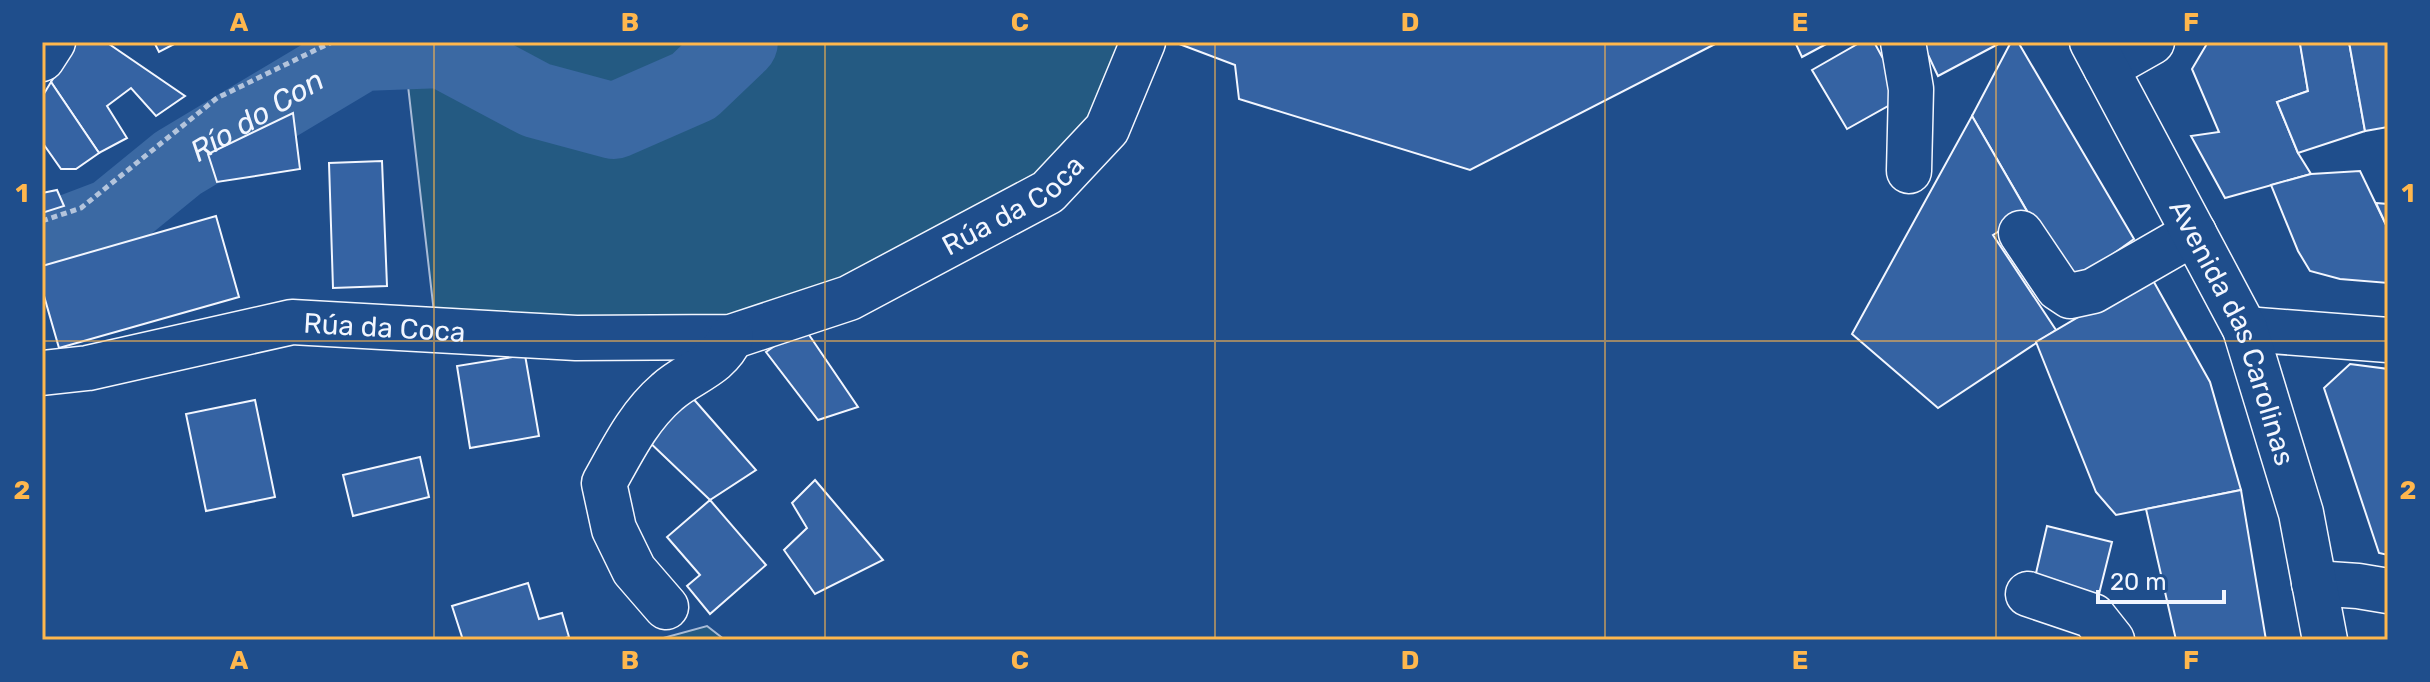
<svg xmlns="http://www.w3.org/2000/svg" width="2430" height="682" font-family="Rubik,sans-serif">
  <rect width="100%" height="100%" fill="#1f4e8c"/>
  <!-- green -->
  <g fill="#245a82" stroke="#a8bbd7" stroke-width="2">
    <path d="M403 42H1143L1048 192 731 337 436 330Z"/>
    <path d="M707 626 725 640H656Z"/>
  </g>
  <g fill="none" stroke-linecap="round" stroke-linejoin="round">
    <!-- river -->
    <path stroke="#3b69a3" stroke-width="76" id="s1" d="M42 243 113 216 178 163 362 53 442 50 536 100 614 121 694 86 740 42"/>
  </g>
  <!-- building -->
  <g fill="#3563a3" stroke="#f2f6ff" stroke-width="2">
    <path d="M76 42H106L185 96 156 116 131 88 107 106 127 138 99 153 51 82Z"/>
    <path d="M154 42H178L159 52Z"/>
    <path d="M1174 42H1719L1470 170 1239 99 1235 65Z"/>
    <path d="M1795 42H1830L1802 57Z"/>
    <path d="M1861 42H1874L1904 97 1847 129 1812 70Z"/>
    <path d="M1922 42H2002L1938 76Z"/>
    <path d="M2011 42H2018L2134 239 2070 285 1972 116Z"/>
    <path d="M2208 42H2300L2308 91 2277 102 2298 153 2311 174 2225 198 2191 136 2219 132 2192 69Z"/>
    <path d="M2319 42H2349L2365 131 2298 153 2277 102 2308 91 2300 44Z"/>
    <path d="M2349 42H2388V127L2365 131Z"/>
    <path d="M51 82 99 153 76 169H61L42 142V97Z"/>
    <path d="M293 113 300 169 217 182 208 154Z"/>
    <path d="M1972 116 2028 213 1993 235 2056 330 1938 408 1852 334Z"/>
    <path d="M382 161 387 286 333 288 329 163Z"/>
    <path d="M2360 171 2388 229V283L2340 279 2310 271 2298 251 2271 185 2311 174Z"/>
    <path d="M57 190 64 206 42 213V193Z"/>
    <path d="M2376 203 2388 204V229Z"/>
    <path d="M216 216 239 297 59 348 42 289V266Z"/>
    <path d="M2150 275 2210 382 2241 490 2116 515 2096 492 2036 342Z"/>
    <path d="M803 326 858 407 818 420 766 352Z"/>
    <path d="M525 355 539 436 470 448 457 366Z"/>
    <path d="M2350 364 2388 369V555L2379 553 2324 388Z"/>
    <path d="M690 395 756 470 710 500 644 437Z"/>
    <path d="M255 400 275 497 206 511 186 414Z"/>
    <path d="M420 457 429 497 353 516 343 475Z"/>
    <path d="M815 480 883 560 815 594 784 550 807 528 792 503Z"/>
    <path d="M2241 490 2266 640H2176L2146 509Z"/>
    <path d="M710 500 766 565 710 614 687 586 700 575 667 537Z"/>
    <path d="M2047 526 2112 542 2097 602 2033 586Z"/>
    <path d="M528 583 539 619 562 613 569 637 558 640H463L452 606Z"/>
  </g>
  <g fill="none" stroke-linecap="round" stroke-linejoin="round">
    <defs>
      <g id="minor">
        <path d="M1903 42 1911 89 1909 171"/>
        <path d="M42 59 53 42"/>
        <path d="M2106 68 2152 42"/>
        <path d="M2021 233 2058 288 2070 296 2093 291 2194 233"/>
        <path d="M2245 329 2388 340"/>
        <path id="s2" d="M42 373 88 368 292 322 576 338 731 337 849 298 1048 192 1107 129 1143 42"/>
        <path d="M2314 583 2358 586 2388 591"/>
        <path d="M2028 594 2093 616 2112 640"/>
        <path d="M666 607 634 570 614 529 604 483C622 451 638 417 667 392 689 372 718 367 731 337"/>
      </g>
      <g id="major">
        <path id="s3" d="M2092 42 2245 329 2301 513 2325 640"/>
      </g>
    </defs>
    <!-- minor casing -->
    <use href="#minor" stroke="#f2f6ff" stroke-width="47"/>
    <!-- major casing -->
    <use href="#major" stroke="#f2f6ff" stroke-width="47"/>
    <!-- path -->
    <path stroke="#b3c4dc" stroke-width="5" stroke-dasharray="6 4" stroke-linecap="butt" d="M42 221 81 208 217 98 332 42"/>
    <!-- minor -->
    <use href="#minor" stroke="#1f4e8c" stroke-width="44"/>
    <!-- major -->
    <use href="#major" stroke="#1f4e8c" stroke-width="44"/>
  </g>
  <!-- grid -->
  <path fill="none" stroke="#ffb74d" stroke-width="2" stroke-opacity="0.55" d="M434 42V640M825 42V640M1215 42V640M1605 42V640M1996 42V640M42 341H2388"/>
  <g text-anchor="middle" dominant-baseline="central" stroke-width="6" stroke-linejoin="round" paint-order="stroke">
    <!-- street labels -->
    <g font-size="28" fill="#f2f6ff" stroke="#1f4e8c">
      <text stroke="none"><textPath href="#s2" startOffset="1008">Rúa da Coca</textPath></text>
      <text stroke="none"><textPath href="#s2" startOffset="348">Rúa da Coca</textPath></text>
      <text stroke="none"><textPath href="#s3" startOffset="324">Avenida das Carolinas</textPath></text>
    </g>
    <!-- water labels -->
    <g font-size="30" font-style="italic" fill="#f2f6ff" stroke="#1f4e8c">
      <text stroke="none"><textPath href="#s1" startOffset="252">Río do Con</textPath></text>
    </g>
  </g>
  <!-- border -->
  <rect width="2430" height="682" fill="none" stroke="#1f4e8c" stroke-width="88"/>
  <!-- scale -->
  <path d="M2098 590v12h126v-12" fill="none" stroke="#f2f6ff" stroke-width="4"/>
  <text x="2110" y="590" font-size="24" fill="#f2f6ff" stroke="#1f4e8c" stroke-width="6" paint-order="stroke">20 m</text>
  <rect x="44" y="44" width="2342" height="594" fill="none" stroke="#ffb74d" stroke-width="3"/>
  <g font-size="26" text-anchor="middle" font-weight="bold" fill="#ffb74d">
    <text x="239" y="31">A</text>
    <text x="630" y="31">B</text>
    <text x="1020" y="31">C</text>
    <text x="1410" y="31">D</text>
    <text x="1800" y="31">E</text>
    <text x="2191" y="31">F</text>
    <text x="22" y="202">1</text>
    <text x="2408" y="202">1</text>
    <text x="22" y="499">2</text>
    <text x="2408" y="499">2</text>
    <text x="239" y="669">A</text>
    <text x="630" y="669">B</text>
    <text x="1020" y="669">C</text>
    <text x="1410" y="669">D</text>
    <text x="1800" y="669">E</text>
    <text x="2191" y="669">F</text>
  </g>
</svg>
